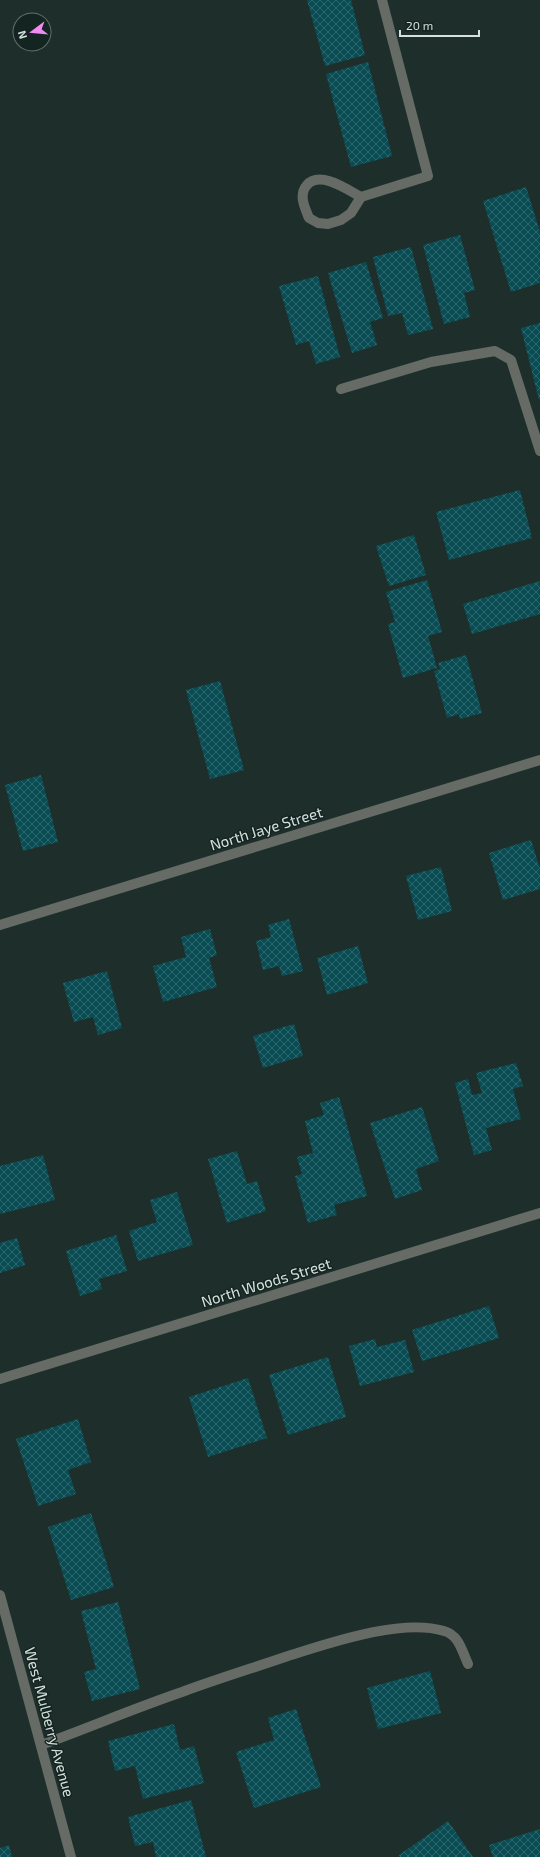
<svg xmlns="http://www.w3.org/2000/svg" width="540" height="1857" font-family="'Exo 2',sans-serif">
  <defs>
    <pattern id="building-cross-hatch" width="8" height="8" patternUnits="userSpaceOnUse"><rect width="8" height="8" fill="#0a4c53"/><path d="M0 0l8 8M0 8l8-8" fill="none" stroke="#2d666b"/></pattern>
  </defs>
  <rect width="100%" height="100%" fill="#1e2f2b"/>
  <!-- building -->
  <g fill="url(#building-cross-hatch)">
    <path d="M307 0H351L365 55 325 66Z"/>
    <path d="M368 62 392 156 351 167 326 74Z"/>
    <path d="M526 187 540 232V283L511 292 483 201Z"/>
    <path d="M460 235 475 290 464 293 470 317 444 324 423 245Z"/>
    <path d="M411 247 433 329 408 335 402 313 388 316 373 257Z"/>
    <path d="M366 262 383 318 370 322 377 345 352 353 328 273Z"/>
    <path d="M318 276 340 357 316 364 309 341 296 345 279 286Z"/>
    <path d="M540 323V399L539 400 521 328Z"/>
    <path d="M520 490 532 538 449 560 436 512Z"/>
    <path d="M414 535 426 575 389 586 376 546Z"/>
    <path d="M427 580 442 632 428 636 437 668 403 678 388 624 395 622 386 592Z"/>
    <path d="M540 581V614L472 634 463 604Z"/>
    <path d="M466 655 482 713 460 719 459 714 447 718 434 671 440 669 438 663Z"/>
    <path d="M220 681 244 770 210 779 186 690Z"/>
    <path d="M41 775 58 842 23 851 5 785Z"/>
    <path d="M531 840 540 869V889L503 900 489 853Z"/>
    <path d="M441 867 452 911 418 920 406 876Z"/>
    <path d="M289 919 303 971 282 976 279 966 263 970 256 941 271 937 268 925Z"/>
    <path d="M210 929 217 955 209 958 217 987 163 1002 153 966 186 957 181 937Z"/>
    <path d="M358 946 368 983 327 995 317 958Z"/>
    <path d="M107 971 122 1028 98 1035 93 1017 74 1022 63 983Z"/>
    <path d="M294 1024 303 1056 263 1068 253 1036Z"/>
    <path d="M516 1063 523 1086 513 1089 521 1119 486 1128 492 1150 474 1155 455 1083 468 1079 472 1095 482 1093 476 1073Z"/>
    <path d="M339 1097 367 1196 334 1205 337 1215 308 1223 295 1176 302 1174 297 1157 313 1153 305 1121 324 1115 320 1103Z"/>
    <path d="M422 1107 439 1161 416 1169 422 1190 395 1199 370 1123Z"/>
    <path d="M237 1151 247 1184 257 1181 266 1211 227 1223 208 1159Z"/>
    <path d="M43 1155 55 1200 0 1214V1166Z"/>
    <path d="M177 1192 193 1245 138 1261 129 1231 157 1222 150 1200Z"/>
    <path d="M116 1235 127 1271 99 1279 102 1289 80 1296 66 1251Z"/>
    <path d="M17 1238 25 1265 0 1273V1243Z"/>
    <path d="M489 1306 499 1338 422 1361 412 1330Z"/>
    <path d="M375 1339 377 1347 405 1340 414 1372 360 1386 349 1346Z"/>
    <path d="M328 1357 346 1417 288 1435 269 1375Z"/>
    <path d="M248 1378 267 1438 208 1457 189 1397Z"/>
    <path d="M78 1419 91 1462 68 1470 76 1494 38 1506 16 1439Z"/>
    <path d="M91 1513 114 1587 71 1600 48 1527Z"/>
    <path d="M118 1602 140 1689 92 1701 84 1672 96 1669 81 1611Z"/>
    <path d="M430 1671 441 1713 378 1729 367 1688Z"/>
    <path d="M296 1709 321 1787 254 1808 236 1752 274 1740 268 1718Z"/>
    <path d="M174 1724 180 1750 194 1746 204 1783 143 1799 135 1766 115 1771 108 1741Z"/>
    <path d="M191 1800 206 1857H156L153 1842 135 1846 128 1817Z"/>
    <path d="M448 1821 473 1857H400L399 1855Z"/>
    <path d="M540 1829V1857H493L489 1845Z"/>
    <path d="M9 1845 12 1857H0V1848Z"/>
  </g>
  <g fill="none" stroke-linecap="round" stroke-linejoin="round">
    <!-- minor -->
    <g stroke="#666b66" stroke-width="10">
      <path d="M361 197C348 190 320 170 307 185 298 195 305 208 309 218L318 223 328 224 341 220 351 213 361 197 428 176 382 0"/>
      <path d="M341 389 431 362 495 351 511 360 540 451"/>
      <path d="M0 925 540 760"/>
      <path d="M0 1379 540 1213"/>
      <path d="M0 1595 71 1857"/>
      <path d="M41 1745C88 1728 135 1708 182 1692 217 1679 253 1668 288 1656 330 1643 401 1618 444 1631 459 1635 462 1651 468 1664"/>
    </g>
  </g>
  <g text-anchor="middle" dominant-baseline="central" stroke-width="3" stroke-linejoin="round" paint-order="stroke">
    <!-- street labels -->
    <g font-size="15" fill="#d6e0dd" stroke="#142521">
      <text transform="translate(266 828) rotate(-17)">North Jaye Street</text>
      <text transform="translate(266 1282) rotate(-17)">North Woods Street</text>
      <text transform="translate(50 1722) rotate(75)">West Mulberry Avenue</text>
    </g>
  </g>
  <!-- north arrow -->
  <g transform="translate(32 32) rotate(254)"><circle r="19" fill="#142521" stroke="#62706c"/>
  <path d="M0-3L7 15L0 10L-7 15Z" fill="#f18af4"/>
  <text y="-6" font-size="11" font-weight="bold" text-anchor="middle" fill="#d6e0dd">N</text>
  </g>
  <!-- scale -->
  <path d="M400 30v6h79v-6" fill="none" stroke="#d6e0dd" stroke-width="2"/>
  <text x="406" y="30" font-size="12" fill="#d6e0dd" stroke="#142521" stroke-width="3" paint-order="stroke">20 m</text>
</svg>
